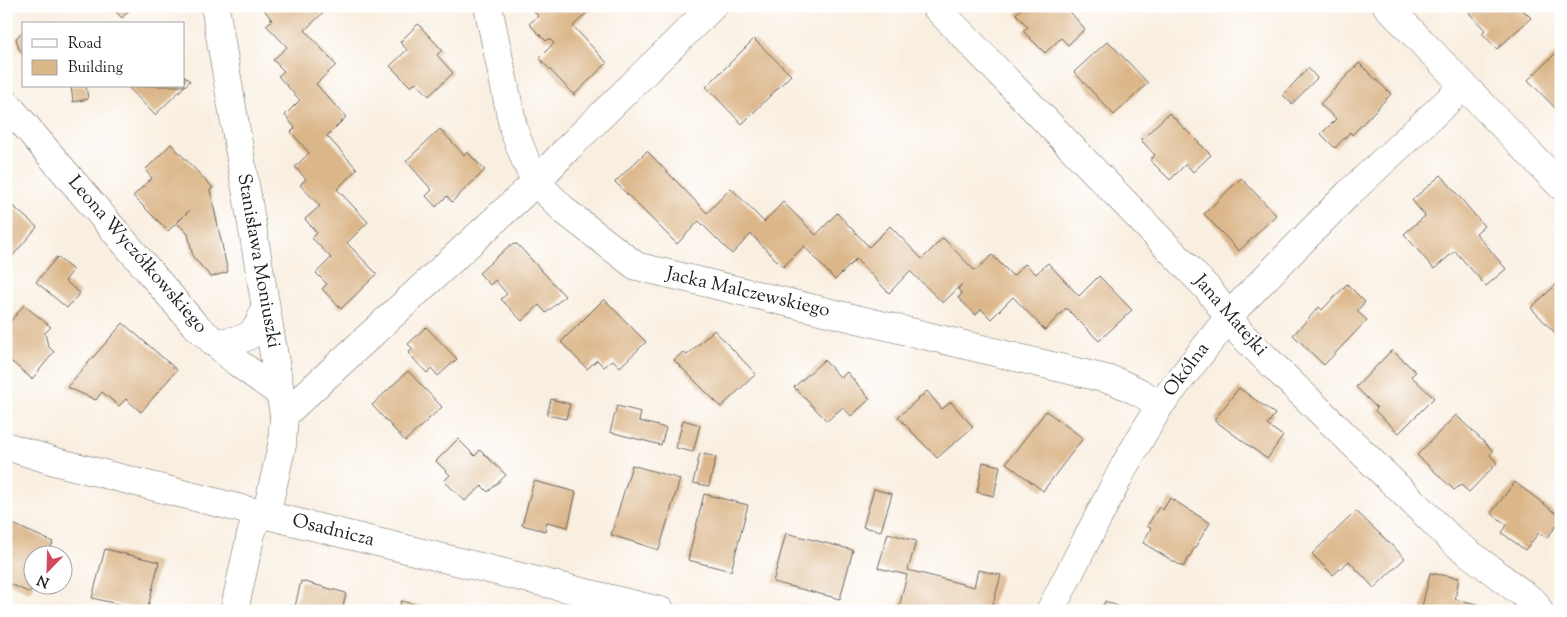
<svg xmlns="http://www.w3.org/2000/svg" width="1567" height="617" font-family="'Sorts Mill Goudy',serif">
  <rect width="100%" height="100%" fill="#fff"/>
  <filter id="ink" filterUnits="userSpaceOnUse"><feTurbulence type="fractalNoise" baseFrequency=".02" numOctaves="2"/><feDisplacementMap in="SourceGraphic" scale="10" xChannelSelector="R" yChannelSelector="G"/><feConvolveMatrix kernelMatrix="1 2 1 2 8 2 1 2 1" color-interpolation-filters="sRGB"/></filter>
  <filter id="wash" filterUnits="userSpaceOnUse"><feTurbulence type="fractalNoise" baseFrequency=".0096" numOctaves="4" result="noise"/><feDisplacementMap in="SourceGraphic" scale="20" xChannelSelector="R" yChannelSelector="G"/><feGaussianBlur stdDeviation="1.12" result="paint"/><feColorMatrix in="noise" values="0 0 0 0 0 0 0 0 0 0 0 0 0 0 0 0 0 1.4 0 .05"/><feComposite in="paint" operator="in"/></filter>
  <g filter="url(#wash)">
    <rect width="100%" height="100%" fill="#f9efe1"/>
    <g id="blocks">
      <!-- building -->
      <g fill="#dbb689">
        <path d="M110 6H133L122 18Z"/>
        <path d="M263 6H321L325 11 305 30 336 65 316 84 346 117 327 136 357 169 337 189 368 222 347 243 377 274 341 309 322 289 327 284 316 273 331 258 312 238 317 233 305 219 320 206 300 185 306 179 295 167 309 153 291 132 295 128 285 115 300 100 278 76 284 71 273 60 287 47 266 25 272 20 262 7Z"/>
        <path d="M530 6H594L573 26 607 63 574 95 539 58 554 43 549 39 546 41 529 24 538 16Z"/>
        <path d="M1024 6H1054L1056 9 1060 6H1065L1085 29 1068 45 1061 38 1045 53 1023 31 1028 27 1016 14Z"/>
        <path d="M1476 6H1519L1531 18 1497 49 1482 33 1485 30 1469 13Z"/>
        <path d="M418 24 442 50 437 55 453 73 429 96 416 82 411 87 390 66 407 50 400 42Z"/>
        <path d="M24 31V54L19 49 16 38Z"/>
        <path d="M754 39 791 75 742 124 706 87Z"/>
        <path d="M1108 41 1148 83 1114 115 1074 72Z"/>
        <path d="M1561 48V114L1528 80Z"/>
        <path d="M1359 63 1391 94 1352 135 1350 132 1335 148 1321 134 1336 119 1320 104Z"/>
        <path d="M1308 68 1317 78 1292 104 1283 95Z"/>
        <path d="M184 75 190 81 155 115 127 86H184Z"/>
        <path d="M71 86H86L88 99 73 102Z"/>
        <path d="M1169 113 1211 155 1193 172 1186 164 1170 180 1150 160 1155 155 1141 140Z"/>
        <path d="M440 129 464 155 467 152 485 170 452 202 447 196 436 207 426 196 432 190 406 161Z"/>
        <path d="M171 144 213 188 210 190 228 272 211 277 193 257 188 234 177 223 190 210 168 231 133 196 152 178 145 170Z"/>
        <path d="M647 151 707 213 731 188 764 222 783 202 816 235 837 213 869 247 890 226 922 259 943 238 975 271 992 255 1013 276 1025 264 1036 274 1048 263 1079 296 1099 276 1132 310 1099 341 1066 308 1045 330 1013 297 991 319 981 309 976 315 958 298 962 294 958 289 962 284 943 303 910 271 889 293 856 259 835 280 804 246 783 267 751 234 732 254 699 221 677 244 615 182Z"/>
        <path d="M1441 175 1484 226 1476 233 1506 269 1486 286 1455 251 1434 269 1404 234 1425 216 1412 200Z"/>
        <path d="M1241 178 1276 215 1239 251 1204 214Z"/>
        <path d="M6 200 37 227 6 264Z"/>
        <path d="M517 244 565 296 546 313 539 305 522 321 501 299 507 294 495 280 490 285 479 273 510 245Z"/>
        <path d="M57 257 73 270 65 281 80 293 67 308 36 282Z"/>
        <path d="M1561 280V339L1531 308Z"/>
        <path d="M1347 284 1365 302 1357 311 1367 320 1324 365 1293 335 1319 307 1322 310Z"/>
        <path d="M604 299 646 342 620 367 613 360 604 367 597 360 587 369 561 342Z"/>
        <path d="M24 305 51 327 45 333 48 346 54 352 32 379 6 357V327Z"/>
        <path d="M123 323 177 370 141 412 126 399 119 406 102 392 96 400 67 387Z"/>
        <path d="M426 327 457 359 438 376 432 369 427 373 408 353 413 349 408 344Z"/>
        <path d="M714 330 756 374 721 407 674 360 683 352 687 355Z"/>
        <path d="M1392 350 1416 372 1411 376 1434 398 1399 433 1375 411 1377 408 1356 387Z"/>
        <path d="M824 360 841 378 847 372 870 399 851 416 843 407 827 421 794 387Z"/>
        <path d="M408 371 442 407 405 441 372 405Z"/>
        <path d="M1239 388 1275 414 1267 425 1283 436 1267 459 1214 420Z"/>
        <path d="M927 391 942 409 951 402 973 427 937 458 898 417Z"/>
        <path d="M551 399 570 404 566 419 547 415Z"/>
        <path d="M617 406 641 412 639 421 666 428 661 445 610 432Z"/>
        <path d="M1046 411 1083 438 1043 491 1006 463Z"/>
        <path d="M1456 415 1493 451 1490 455 1497 463 1469 492 1461 485 1454 490 1417 455Z"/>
        <path d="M683 420 700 425 693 452 676 448Z"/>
        <path d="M458 439 475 456 480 450 506 475 488 492 482 486 465 501 444 481 450 475 436 461Z"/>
        <path d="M700 453 716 457 709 486 693 483Z"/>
        <path d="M983 462 1000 466 994 496 977 492Z"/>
        <path d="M632 465 680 479 659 550 611 535Z"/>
        <path d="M534 481 576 492 568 527 547 522 545 531 522 525Z"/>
        <path d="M1515 482 1561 517V520L1547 538 1539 533 1525 550 1502 533 1507 525 1491 513Z"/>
        <path d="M874 489 892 494 881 531 863 527Z"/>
        <path d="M704 494 748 505 731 571 688 560Z"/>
        <path d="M1170 498 1210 523 1183 567 1143 543 1151 528 1147 526 1159 507 1163 510Z"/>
        <path d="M1356 511 1405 558 1374 588 1349 561 1333 575 1312 554Z"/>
        <path d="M6 521 53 542 48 554H32V584H34L30 593 6 582Z"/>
        <path d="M786 533 853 550 840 599 773 582Z"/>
        <path d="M888 533 916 541 908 570 974 587 978 570 1001 575 991 611H898L907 575 878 568Z"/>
        <path d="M105 549 159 562 147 611 92 598Z"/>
        <path d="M1430 573 1459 578 1455 599 1481 605 1480 611H1421Z"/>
        <path d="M301 581 346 593 342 611H294Z"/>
        <path d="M401 601 438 610V611H399Z"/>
        <path d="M1105 601 1130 611H1101Z"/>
      </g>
    </g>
  </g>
  <g filter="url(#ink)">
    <use href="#blocks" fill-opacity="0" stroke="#696661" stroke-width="1"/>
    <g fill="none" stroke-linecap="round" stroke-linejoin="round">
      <defs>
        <g id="minor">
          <path d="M215 6 284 415 282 445 266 515"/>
          <path d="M488 6 514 131 527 164 536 182 566 212 636 266 1115 381 1139 392 1160 405"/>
          <path d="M935 6 1208 289 1241 334 1454 542 1535 603 1539 611"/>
          <path d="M1387 6 1561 186"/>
          <path d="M6 103 194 324 238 363 281 394"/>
          <path d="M214 343C246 340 257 339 265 306"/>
          <path d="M284 415 536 182 567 149 713 6"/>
          <path d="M6 446 57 462 258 513 661 611"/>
          <path d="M234 611 251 534 258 513"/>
          <path d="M1050 611 1126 463 1160 405 1237 307 1349 193 1464 86"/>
        </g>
      </defs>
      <!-- minor casing -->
      <use href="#minor" stroke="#696661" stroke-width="29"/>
      <!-- minor -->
      <use href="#minor" stroke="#fff" stroke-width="28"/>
    </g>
  </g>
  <g text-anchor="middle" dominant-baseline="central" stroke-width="4" stroke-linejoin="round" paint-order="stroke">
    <!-- street labels -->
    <g font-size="19" fill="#1c1c1c" stroke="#fff">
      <text transform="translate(137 255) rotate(49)">Leona Wyczółkowskiego</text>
      <text transform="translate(258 261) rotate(80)">Stanisława Moniuszki</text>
      <text transform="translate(748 293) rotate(13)">Jacka Malczewskiego</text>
      <text transform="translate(1230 316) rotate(49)">Jana Matejki</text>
      <text transform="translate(1187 370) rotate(-53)">Okólna</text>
      <text transform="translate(333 531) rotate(14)">Osadnicza</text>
    </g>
  </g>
  <!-- margin -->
  <rect width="1567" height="617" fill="none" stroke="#fff" stroke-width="25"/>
  <!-- legend -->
  <rect x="22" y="22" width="162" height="65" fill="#ffffff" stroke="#a4a4a4"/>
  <rect x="32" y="39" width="25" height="8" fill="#ffffff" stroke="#a4a4a4"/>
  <text x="68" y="48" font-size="15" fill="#1c1c1c">Road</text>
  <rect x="32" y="60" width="25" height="15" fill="#dbb689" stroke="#a4a4a4"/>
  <text x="68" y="72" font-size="15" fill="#1c1c1c">Building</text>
  <!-- north arrow -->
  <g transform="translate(48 570) rotate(203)"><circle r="24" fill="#ffffff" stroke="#a4a4a4"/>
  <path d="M0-4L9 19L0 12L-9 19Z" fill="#d1495b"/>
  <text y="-8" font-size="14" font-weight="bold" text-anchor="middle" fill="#1c1c1c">N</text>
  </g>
</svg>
